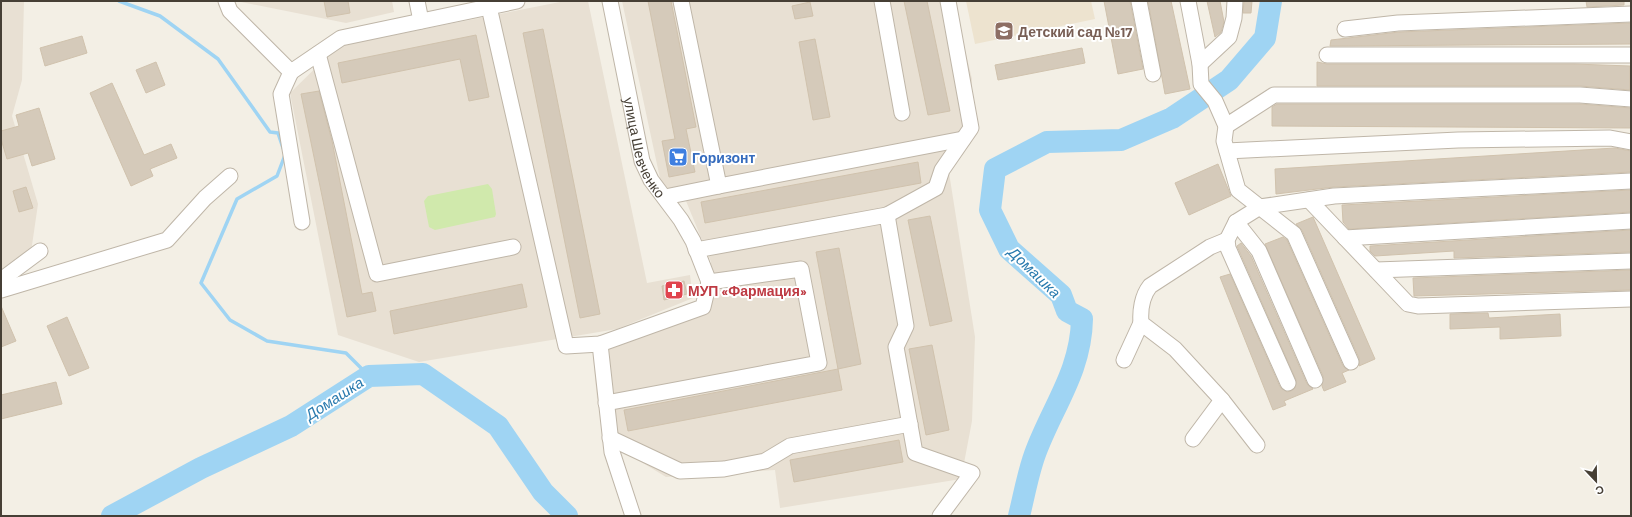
<svg xmlns="http://www.w3.org/2000/svg" width="1632" height="517" font-family="Barlow,sans-serif">
  <rect width="100%" height="100%" fill="#f3efe5"/>
  <!-- residential -->
  <g fill="#e8e0d3">
    <path d="M1 1H24L22 80 12 116 38 204 31 252 1 273Z"/>
    <path d="M236 1H392L394 12 346 23Z"/>
    <path d="M565 1H588L647 283 690 275 693 298 617 329 419 362 338 335 290 93 338 46Z"/>
    <path d="M622 1H953L972 79 970 131 944 141 975 337 972 421 961 479 780 508 775 470 666 477 620 449 597 398 593 356 710 310 711 262 686 201 661 183Z"/>
  </g>
  <!-- education -->
  <path fill="#ede3cf" d="M966 1H1091L1095 19 975 44Z"/>
  <!-- green -->
  <path fill="#d0e9ac" d="M488 184 492 189 496 214 495 217 435 230 429 227 424 201 428 196Z"/>
  <g fill="none" stroke-linecap="round" stroke-linejoin="round">
    <!-- stream -->
    <g stroke="#9fd4f3" stroke-width="3.5">
      <path d="M119 1 160 16 218 59 270 132 278 133 283 148"/>
      <path d="M285 155 277 176 237 199 201 283 230 320 267 341 346 353 369 376"/>
    </g>
    <!-- river -->
    <g stroke="#9fd4f3" stroke-width="22">
      <path d="M112 516 201 468 291 426 369 376 423 374 498 426 543 492 567 516"/>
      <path d="M1019 516C1024 496 1028 473 1035 454 1052 407 1081 372 1082 319L1067 311 1061 295 1009 249 990 210 995 169 1047 142 1121 140 1172 118 1229 80 1265 38 1271 1"/>
    </g>
  </g>
  <!-- building -->
  <g fill="#d5caba" stroke="#d0c2ad">
    <path d="M324 1H348L350 13 327 17Z"/>
    <path d="M648 1H671L696 127 686 129 695 172 669 177 662 141 675 139Z"/>
    <path d="M904 1H927L950 111 928 115Z"/>
    <path d="M1104 1H1130L1143 69 1118 74Z"/>
    <path d="M1148 1H1171L1190 89 1165 94Z"/>
    <path d="M1207 1H1220L1224 22 1221 32 1215 37Z"/>
    <path d="M1244 1H1252L1251 13H1243Z"/>
    <path d="M1586 1H1624V5L1587 7Z"/>
    <path d="M810 2 813 16 795 19 792 6Z"/>
    <path d="M1631 23V44L1330 46 1331 40 1399 32Z"/>
    <path d="M543 29 600 314 580 318 523 33Z"/>
    <path d="M476 35 489 97 469 101 460 59 342 83 338 63Z"/>
    <path d="M82 36 87 53 45 66 40 48Z"/>
    <path d="M815 39 830 117 813 120 799 42Z"/>
    <path d="M1082 48 1085 63 998 80 995 65Z"/>
    <path d="M156 62 165 85 146 93 136 70Z"/>
    <path d="M1317 62 1327 64H1574L1630 66V90L1580 86H1317Z"/>
    <path d="M112 83 144 155 171 144 177 158 150 169 153 176 131 186 90 93Z"/>
    <path d="M319 91 332 141 362 294 372 292 376 311 347 317 301 94Z"/>
    <path d="M1277 104H1580L1631 108V128L1272 126V107Z"/>
    <path d="M39 108 55 159 32 166 28 153 7 159 1 139V131L19 126 16 115Z"/>
    <path d="M1615 148 1631 151V172L1334 187 1276 194 1275 169Z"/>
    <path d="M918 162 921 183 705 223 701 202Z"/>
    <path d="M1218 164 1231 196 1189 215 1175 183Z"/>
    <path d="M26 187 33 208 19 212 13 191Z"/>
    <path d="M1631 190V212L1349 229 1343 222 1342 205Z"/>
    <path d="M930 216 952 321 930 326 908 220Z"/>
    <path d="M1313 217 1375 359 1359 366V358L1302 230 1296 224Z"/>
    <path d="M1631 230V252L1454 258V251L1375 256 1370 251V246Z"/>
    <path d="M1283 237 1287 240 1343 366 1349 370 1342 373 1346 382 1324 391 1322 386 1323 376 1265 244Z"/>
    <path d="M1241 243 1251 256 1307 384 1313 389 1284 401 1286 405 1273 410 1220 277 1230 274 1280 387 1287 392 1291 391 1295 388 1296 380 1237 246Z"/>
    <path d="M839 248 861 364 838 369 816 252Z"/>
    <path d="M1631 270V290L1414 296 1413 278Z"/>
    <path d="M684 281 687 294 664 300 662 286Z"/>
    <path d="M522 284 527 307 394 334 390 311Z"/>
    <path d="M1 306 16 341 1 347Z"/>
    <path d="M1488 313 1489 318 1560 314 1561 336 1500 339V327L1450 329V314Z"/>
    <path d="M67 317 89 368 69 376 47 326Z"/>
    <path d="M932 345 949 430 926 435 909 349Z"/>
    <path d="M838 369 842 390 628 431 624 410Z"/>
    <path d="M56 382 62 404 1 419V395Z"/>
    <path d="M899 440 903 462 794 482 790 460Z"/>
  </g>
  <g fill="none" stroke-linecap="round" stroke-linejoin="round">
    <defs>
      <g id="minor">
        <path d="M226 1 230 11 291 72 341 38 517 1"/>
        <path d="M417 1 421 21"/>
        <path id="s1" d="M610 1 642 161 651 180 681 220 693 241 709 282"/>
        <path d="M681 1 719 186 963 139"/>
        <path d="M882 1 902 113"/>
        <path d="M1139 1 1153 74"/>
        <path d="M1188 1 1200 64 1201 84 1215 101 1226 126 1224 141 1238 190 1294 234 1351 362"/>
        <path d="M489 7 566 346 600 344 703 307 709 282 801 269 819 363 606 403"/>
        <path d="M1345 29 1398 23 1631 14"/>
        <path d="M318 54 377 274 513 247"/>
        <path d="M1327 55H1631"/>
        <path d="M1200 64 1229 37 1234 18 1235 1"/>
        <path d="M291 72 281 94 302 222"/>
        <path d="M1226 126 1274 95H1580L1631 99"/>
        <path d="M1227 151 1458 140 1610 138 1631 142"/>
        <path d="M665 197 719 186"/>
        <path d="M1309 200 1408 304 1418 306 1631 299"/>
        <path d="M887 215 936 188 942 170 971 128 948 1"/>
        <path d="M1236 222 1259 251 1315 380"/>
        <path d="M1345 238 1631 221"/>
        <path d="M1227 240 1210 247 1150 286C1142 296 1140 311 1141 323L1175 349 1222 400 1257 445"/>
        <path d="M696 250 887 215 906 326 896 347 915 453 972 473 940 516"/>
        <path d="M1376 270 1631 261"/>
        <path d="M1 280 40 251"/>
        <path d="M1 290 167 240 205 198 230 176"/>
        <path d="M600 344 612 452 633 516"/>
        <path d="M1124 360 1141 323"/>
        <path d="M1288 383 1228 248 1227 240 1236 222 1260 207 1334 196 1631 181"/>
        <path d="M610 438 680 471 724 469 765 461 790 446 910 424"/>
        <path d="M1193 439 1222 400"/>
      </g>
    </defs>
    <!-- minor casing -->
    <use href="#minor" stroke="#bfb6a8" stroke-width="17"/>
    <!-- minor -->
    <use href="#minor" stroke="#fff" stroke-width="15"/>
  </g>
  <!-- icons -->
  <defs>
    <symbol id="school-square" viewBox="-11 -11 22 22"><rect x="-9" y="-9" width="18" height="18" rx="4" fill="#8d6e63" stroke="#fff"/><path d="M0-5L7-2L0 1L-7-2ZM-4 1L0 2.5L4 1V4Q0 6-4 4Z" fill="#fff"/></symbol>
    <symbol id="supermarket-square" viewBox="-11 -11 22 22"><rect x="-9" y="-9" width="18" height="18" rx="4" fill="#3f7fe0" stroke="#fff"/><path d="M-6-5.5h2.5l.6 2H6L4.5 2H-2.5L-4.4-4H-6ZM-1.5 3.2a1.3 1.3 0 1 0 .1 0ZM3 3.2a1.3 1.3 0 1 0 .1 0Z" fill="#fff"/></symbol>
    <symbol id="pharmacy-square" viewBox="-11 -11 22 22"><rect x="-9" y="-9" width="18" height="18" rx="4" fill="#e0444e" stroke="#fff"/><path d="M-2-6h4v4h4v4h-4v4h-4v-4h-4v-4h4Z" fill="#fff"/></symbol>
  </defs>
  <g fill-rule="evenodd">
    <use href="#school-square" x="993" y="20" width="22" height="22"/>
    <use href="#supermarket-square" x="667" y="146" width="22" height="22"/>
    <use href="#pharmacy-square" x="663" y="279" width="22" height="22"/>
  </g>
  <g text-anchor="middle" dominant-baseline="central" stroke-width="4" stroke-linejoin="round" paint-order="stroke">
    <!-- education labels -->
    <g font-size="14" font-weight="bold" fill="#785e54" stroke="#fff" text-anchor="start">
      <text x="1018" y="31">Детский сад №17</text>
    </g>
    <!-- street labels -->
    <g font-size="14" fill="#463f35" stroke="#fff">
      <text stroke="none"><textPath href="#s1" startOffset="151">улица Шевченко</textPath></text>
    </g>
    <!-- shop labels -->
    <g font-size="14" font-weight="bold" fill="#366cbe" stroke="#fff" text-anchor="start">
      <text x="692" y="157">Горизонт</text>
    </g>
    <!-- health labels -->
    <g font-size="14" font-weight="bold" fill="#be3a42" stroke="#fff" text-anchor="start">
      <text x="688" y="290">МУП «Фармация»</text>
    </g>
    <!-- water labels -->
    <g font-size="15" font-style="italic" fill="#297aae" stroke="#fff">
      <text transform="translate(1035 272) rotate(44)">Домашка</text>
      <text transform="translate(334 398) rotate(-33)">Домашка</text>
    </g>
  </g>
  <!-- border -->
  <rect width="1632" height="517" fill="none" stroke="#463f35" stroke-width="4"/>
  <!-- north arrow -->
  <g transform="translate(1596 481) rotate(158)" stroke="#ffffff" stroke-width="3" paint-order="stroke">
  <path d="M0-3L7 15L0 10L-7 15Z" fill="#463f35"/>
  <text y="-6" font-size="11" font-weight="bold" text-anchor="middle" fill="#463f35">С</text>
  </g>
</svg>
